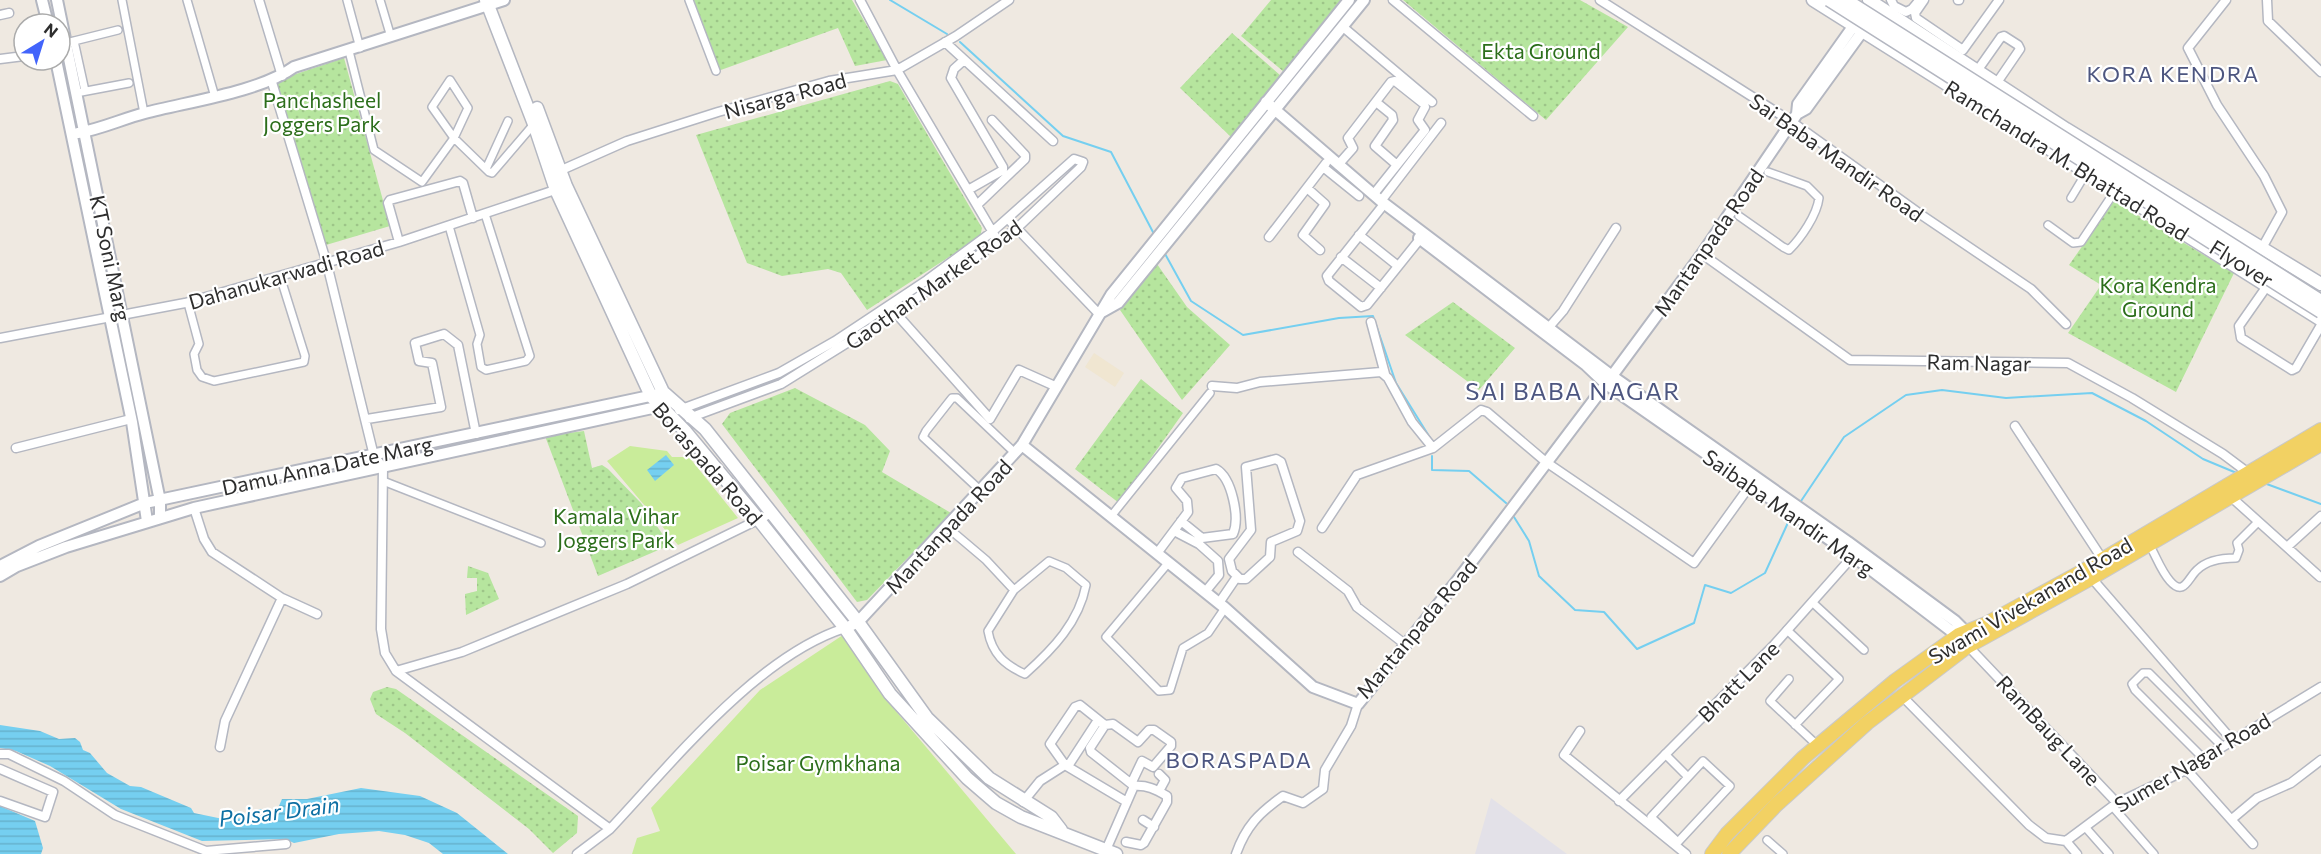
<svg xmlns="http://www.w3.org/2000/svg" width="2321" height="854" viewBox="0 0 2321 854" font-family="Commissioner,sans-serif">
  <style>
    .industrial { fill: #e3e1e8 }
    .education { fill: #f0e6d1 }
    .park { fill: url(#park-dots) }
    .pitch { fill: #c9ec9a }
    .water { fill: url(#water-rules) }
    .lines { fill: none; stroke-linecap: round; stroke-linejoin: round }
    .stream { stroke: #75cff0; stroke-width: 2 }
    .pedestrian-casing { stroke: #b4b7c1; stroke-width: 10 }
    .minor-casing { stroke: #b4b7c1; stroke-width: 11 }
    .tertiary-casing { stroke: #b4b7c1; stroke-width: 14 }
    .secondary-casing { stroke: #b4b7c1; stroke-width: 15 }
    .primary-casing { stroke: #c9c9c9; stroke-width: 16 }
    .pedestrian { stroke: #fff; stroke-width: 7 }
    .minor { stroke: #fff; stroke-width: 8 }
    .tertiary { stroke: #fff; stroke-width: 10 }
    .secondary { stroke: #fff; stroke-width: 12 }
    .primary { stroke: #f2d163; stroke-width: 14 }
    .secondary-bridge-casing { stroke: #b4b7c1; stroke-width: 15; stroke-linecap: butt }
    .secondary-bridge { stroke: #fff; stroke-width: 12 }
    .labels { text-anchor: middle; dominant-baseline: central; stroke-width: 4.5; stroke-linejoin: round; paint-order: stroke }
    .park-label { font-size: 21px; fill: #2c6e1b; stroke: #fff }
    .street-label { font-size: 21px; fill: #2e2e2e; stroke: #fff }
    .neighbourhood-label { font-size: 22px; letter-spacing: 1.5px; fill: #4d5680; stroke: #fff }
    .water-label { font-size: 22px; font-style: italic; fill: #0d6fa3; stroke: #fff }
    .quarter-label { font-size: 24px; letter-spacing: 1.5px; fill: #4d5680; stroke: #fff }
  </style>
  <defs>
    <pattern id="park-dots" width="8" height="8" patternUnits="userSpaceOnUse" patternTransform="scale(1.5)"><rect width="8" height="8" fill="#b6e59e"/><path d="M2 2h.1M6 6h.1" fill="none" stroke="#9dc588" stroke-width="1.8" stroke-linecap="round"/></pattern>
    <pattern id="water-rules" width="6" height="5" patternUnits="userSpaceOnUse" patternTransform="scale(1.5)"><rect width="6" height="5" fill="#75cff0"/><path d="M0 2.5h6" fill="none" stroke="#66b2ce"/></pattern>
  </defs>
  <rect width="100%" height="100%" fill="#efe9e1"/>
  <path class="industrial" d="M 1491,798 L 1567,854 L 1475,854 Z"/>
  <path class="education" d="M 1094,353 L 1124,373 L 1115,387 L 1085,367 Z"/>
  <path class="park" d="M 692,0 L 852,0 L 887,60 L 855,66 L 838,28 L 718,71 Z
    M 1271,0 L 1343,0 L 1284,72 L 1241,36 Z
    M 1403,0 L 1580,0 L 1628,27 L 1546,120 Z
    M 1232,33 L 1281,76 L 1231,137 L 1180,88 Z
    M 344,58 L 390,226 L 326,245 L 275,81 Z
    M 890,81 L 898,84 L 982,228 L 980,237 L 867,310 L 841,273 L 828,269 L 782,276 L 747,263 L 696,135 Z
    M 2114,201 L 2234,273 L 2176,392 L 2068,333 L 2101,285 L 2069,265 Z
    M 1157,264 L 1187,307 L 1230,345 L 1182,400 L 1120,310 Z
    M 1453,302 L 1515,348 L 1479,390 L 1405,335 Z
    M 1141,379 L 1183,413 L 1119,503 L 1075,469 Z
    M 795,388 L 865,425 L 890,451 L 882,472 L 951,513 L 867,600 L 857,602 L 722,424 L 730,413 Z
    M 584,431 L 592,468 L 602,465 L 608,469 L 641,503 L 670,545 L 598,576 L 545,436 Z
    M 468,566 L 488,573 L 499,599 L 466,615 L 465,594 L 477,591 L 477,578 L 467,578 Z
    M 387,687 L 396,689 L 578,816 L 577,833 L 553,853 L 529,829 L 405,733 L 376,714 L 370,699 L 373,692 Z"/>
  <path class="pitch" d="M 630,446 L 667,451 L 672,457 L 689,457 L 738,518 L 678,545 L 607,461 Z
    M 843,635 L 879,691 L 1016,854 L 632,854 L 637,838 L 660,831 L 651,808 L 760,690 Z"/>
  <path class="water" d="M 666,455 L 674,465 L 655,481 L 647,470 Z
    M 0,725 L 40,731 L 59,739 L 75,738 L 80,742 L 83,750 L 90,753 L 107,773 L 130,786 L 141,787 L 191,808 L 194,813 L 223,819 L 250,818 L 259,809 L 265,810 L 267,815 L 275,815 L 282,799 L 307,799 L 361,788 L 420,796 L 457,813 L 508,854 L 443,854 L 429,843 L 405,835 L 379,831 L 339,834 L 294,843 L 285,839 L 202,841 L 121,809 L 50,766 L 16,751 L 0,748 Z
    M 0,806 L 35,821 L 43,848 L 41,854 L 0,854 Z"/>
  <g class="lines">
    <path class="stream" d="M 890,0 L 947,34
      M 960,42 L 1063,136 L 1111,152 L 1154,234
      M 1164,252 L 1191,301 L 1243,335 L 1339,318 L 1373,316 L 1396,383 L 1432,441
      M 1432,456 L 1432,470 L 1469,471 L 1506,503
      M 2264,483 L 2321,504
      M 1799,504 L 1844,437 L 1906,395 L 1942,390 L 2006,398 L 2092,393 L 2146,421 L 2203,459 L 2239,474
      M 1514,517 L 1529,541 L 1539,576 L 1575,610 L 1604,612 L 1637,649 L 1694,623 L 1705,585 L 1731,593 L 1765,573 L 1791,516"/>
    <defs>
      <path id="pedestrian" d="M 122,0 L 144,113
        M 187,0 L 215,97
        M 347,0 L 360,48
        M 380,0 L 391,37
        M 689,0 L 716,71
        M 74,41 L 85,91
        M 66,43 L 118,30
        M 349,51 L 374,150 L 422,182 L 454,138 L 489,172 L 492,173 L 534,124
        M 450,80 L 468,108 L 454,138 L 432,107 Z
        M 76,93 L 129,83
        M 486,169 L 508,121
        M 2071,198 L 2086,173
        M 1739,216 L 1783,247 L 1789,250 C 1801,238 1817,215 1819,198 L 1807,186 L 1768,172
        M 2048,225 L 2073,243 L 2081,242 L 2115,191
        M 449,226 L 480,335 L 477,344 L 481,367 L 486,370 L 526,361 L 530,356 L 485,214
        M 188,303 L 199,344 L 194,354 L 197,370 L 202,377 L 214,381 L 304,362 L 305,356 L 280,276
        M 383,481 L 541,543
        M 981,491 L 923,437 L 926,431 L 952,398 L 957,398 L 1015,453
        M 1112,515 L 1210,393
        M 947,527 L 986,560 L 1014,590 L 988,631 C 992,654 1005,665 1025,674 C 1053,649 1079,622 1086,585 L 1066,568 L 1049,561 L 1014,590
        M 2149,544 C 2156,556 2161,571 2170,581 C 2184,597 2188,578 2197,570 C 2207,560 2222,558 2236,558 L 2239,550 L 2237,543 L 2258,522
        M 1169,562 L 1106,637 L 1159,691 L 1170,690 L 1183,648 L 1208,633 L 1225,608
        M 1812,602 L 1864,650
        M 1787,630 L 1839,679 L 1795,725
        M 1789,679 L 1770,701 L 1818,746
        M 1665,754 L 1687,776
        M 2203,758 L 2135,690 L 2132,684 L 2143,673 L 2149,673 L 2222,746
        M 1703,761 L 1730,786 L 1678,842 L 1651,817 Z
        M 2113,807 L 2154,854
        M 2086,828 L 2109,854
        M 1767,840 L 1783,854"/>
      <path id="minor" d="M 259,0 L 282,76
        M 860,0 L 897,70 L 995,236
        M 1393,0 L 1533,116
        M 1600,0 L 1792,122 L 1923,216 L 2031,289 L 2066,324
        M 1891,0 L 1894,6 L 1906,12 L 1912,9 L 1917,3
        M 1924,0 L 1915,13 L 1916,18 L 1963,50 L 1999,0
        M 1958,0 L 1959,0
        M 2226,0 L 2188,48 L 2217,105 L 2264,176 L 2282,212 L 2262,248
        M 2267,0 L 2268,21 L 2321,72
        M 0,15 L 9,13
        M 1343,27 L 1432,102
        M 945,42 L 1053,141
        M 0,59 L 24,56
        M 964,60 L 954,69 L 951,78 L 1003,167 L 1003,170 L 968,190
        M 1977,71 L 2001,37 L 2004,36 L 2018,45 L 2020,49 L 1996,84
        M 271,79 L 327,264 L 374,456 L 383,467 L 381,629 L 385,653 L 396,671 L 462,652 L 627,584 L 772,513
        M 1376,102 L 1392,115 L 1393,120 L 1375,146 L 1397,165
        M 1338,165 L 1353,148 L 1348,138 L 1391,82 L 1395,81 L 1424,104 L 1425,107 L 1418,120 L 1425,130 L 1373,195
        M 1323,167 L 1359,196
        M 557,172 L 627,141 L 718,112 L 829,81 L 897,70 L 956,36 L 1009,0
        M 1307,188 L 1325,204 L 1303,235 L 1320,250
        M 1381,201 L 1441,123
        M 977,205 L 1025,159 L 1025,155 L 992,120
        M 1381,208 L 1327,276 L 1329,281 L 1361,307 L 1367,305 L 1420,239
        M 1008,219 L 1099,314
        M 1359,235 L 1398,266
        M 1269,237 L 1326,163
        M 399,242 L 388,203 L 390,200 L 460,181 L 463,183 L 473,218
        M 1702,254 L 1850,360 L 2068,363 L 2132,398 L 2223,454 L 2251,475
        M 1341,257 L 1381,288
        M 2267,286 L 2239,326 L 2241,338 L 2292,370 L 2296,368 L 2321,325
        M 893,310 L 990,419 L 1019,370 L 1057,387
        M 1371,322 L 1385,374
        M 1550,326 L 1563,311 L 1616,228
        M 0,338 L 185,303 L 399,242 L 561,188
        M 1212,386 L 1237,388 L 1260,382 L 1381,372 L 1388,378 L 1412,422 L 1433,448 L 1476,414 L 1481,410 L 1487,412 L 1546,462 L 1694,563 L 1754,480
        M 679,410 L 779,373 L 835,341 L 927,280 L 992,232 L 1074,159 L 1083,162 L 1081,167 L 1016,229 L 895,313 L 781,384 L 689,418
        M 367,419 L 441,407 L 432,363 L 419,361 L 415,343 L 444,334 L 458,345 L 476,434
        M 2015,426 L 2103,560
        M 16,448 L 131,419
        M 1276,459 L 1281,462 L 1300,521 L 1297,531 L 1271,542 L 1270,557 L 1246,579 L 1240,579 L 1232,571 L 1229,559 L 1251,530 L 1246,467 Z
        M 2230,496 L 2320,577
        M 194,508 L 204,539 L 212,552 L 282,598 L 317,614
        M 1322,528 L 1357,475 L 1433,448
        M 1176,532 L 1199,544 L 1218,561 L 1219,575 L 1205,592
        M 2287,547 L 2321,516
        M 1158,552 L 1188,512 L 1187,501 L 1176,488 L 1182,478 L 1216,469 C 1232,478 1240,518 1233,534 L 1202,538 L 1181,521
        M 1298,552 L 1348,591 L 1357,607 L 1406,645
        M 2089,575 L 2232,740
        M 1219,603 L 1236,578
        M 1968,646 L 2117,803
        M 396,671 L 610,829 C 672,763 757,656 845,628
        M 1901,695 L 2029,825 L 2046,838 L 2066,841
        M 1098,720 L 1070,763 L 1065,765 L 1050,744 L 1075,707 L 1080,705 L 1105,725
        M 1580,731 L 1564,755 L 1686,854
        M 220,747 L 225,721 L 282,598
        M 0,754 L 9,754 L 64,781 L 115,815 L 206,851 L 286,844
        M 0,769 L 53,792 L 45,817 L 0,801
        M 2186,769 L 2253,844
        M 1159,791 L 1165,780 L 1159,774
        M 1619,801 L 1774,645 L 1853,556
        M 1023,802 L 1040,781 L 1065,765 L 1127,802
        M 2232,819 L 2257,798 L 2291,783 L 2321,760
        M 1143,820 L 1154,827
        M 2066,841 L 2117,803 L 2178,774 L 2321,687
        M 2066,841 L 2077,854
        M 1126,842 L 1141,845 L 1144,843 L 1167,802 L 1167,796 C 1155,789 1147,785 1134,786
        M 1106,850 L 1134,786 L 1091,752 L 1090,748 L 1105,725 L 1113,724 L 1138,742 L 1149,730 L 1154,730 L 1171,742 L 1171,746 L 1153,767 L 1142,761 L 1132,782
        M 577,854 L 610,829
        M 1236,854 C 1246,826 1259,813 1283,796 L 1303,803 L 1323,789 L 1325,770 L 1351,726 L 1358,704"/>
      <path id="tertiary" d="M 42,0 L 48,24
        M 57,0 L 160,501 L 160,517
        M 56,60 L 132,422 L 147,521
        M 1266,102 L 1381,201 L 1612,376 L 1848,542 L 1955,621 L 1971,637
        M 1797,114 L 1806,109 L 1867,25
        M 78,133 C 101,129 122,119 145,113 C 186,102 260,92 294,67 L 504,0
        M 1419,238 L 1586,365 L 1606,384 L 1853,556 L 1963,640
        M 1102,312 L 1118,303 L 1364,0
        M 1022,445 L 1111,295 L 1349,0
        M 0,566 L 39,546 L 145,503 L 659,394
        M 0,576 L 17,566 L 66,547 L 194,508 L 666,405
        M 850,626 L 858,622 L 1022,445 L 1225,608 L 1313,687 L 1358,704 L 1457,581 L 1606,384 L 1702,254 L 1797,114 L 1798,104 L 1857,21"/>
      <path id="secondary" d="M 486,0 L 534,124 L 556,190 L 651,396 L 686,432 L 759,520 L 845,628 L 890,694 L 967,778 L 996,803 L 1021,817 L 1116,854
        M 1813,0 L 2321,320
        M 1869,0 L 2066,129 L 2321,284
        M 537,108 L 566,186 L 663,392 L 705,429 L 858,622 L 927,718 L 989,778 L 1051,817 L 1061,830"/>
      <path id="primary" d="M 1712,854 L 1727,834 L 1803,758 L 1895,681 L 1959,635 L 1986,624 L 2085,570 L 2321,430
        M 1729,854 L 1776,805 L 1867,723 L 1968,646 L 2091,578 L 2321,444"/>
    </defs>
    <use href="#pedestrian" class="pedestrian-casing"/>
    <use href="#minor" class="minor-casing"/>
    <use href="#tertiary" class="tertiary-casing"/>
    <use href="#secondary" class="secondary-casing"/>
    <use href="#primary" class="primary-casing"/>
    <use href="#pedestrian" class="pedestrian"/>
    <use href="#minor" class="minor"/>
    <use href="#tertiary" class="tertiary"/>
    <use href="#secondary" class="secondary"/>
    <use href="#primary" class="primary"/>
    <defs>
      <path id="secondary-bridge" d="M 1829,0 L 2321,312
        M 1846,0 L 2321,301"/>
    </defs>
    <use href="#secondary-bridge" class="secondary-bridge-casing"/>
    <use href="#secondary-bridge" class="secondary-bridge"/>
  </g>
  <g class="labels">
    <g class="park-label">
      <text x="1541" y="50">Ekta Ground</text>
      <text x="322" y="99">Panchasheel<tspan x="322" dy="24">Joggers Park</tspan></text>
      <text x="2158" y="284">Kora Kendra<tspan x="2158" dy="24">Ground</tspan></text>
      <text x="616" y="515">Kamala Vihar<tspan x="616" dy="24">Joggers Park</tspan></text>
      <text x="818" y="762">Poisar Gymkhana</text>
    </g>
    <g class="street-label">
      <text transform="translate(785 95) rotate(-15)">Nisarga Road</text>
      <text transform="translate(1837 157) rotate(35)">Sai Baba Mandir Road</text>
      <text transform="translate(2067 160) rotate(32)">Ramchandra M. Bhattad Road</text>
      <text transform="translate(1708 242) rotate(-55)">Mantanpada Road</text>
      <text transform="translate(111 258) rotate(78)">KT Soni Marg</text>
      <text transform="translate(2242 263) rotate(32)">Flyover</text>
      <text transform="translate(286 274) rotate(-16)">Dahanukarwadi Road</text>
      <text transform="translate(933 284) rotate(-35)">Gaothan Market Road</text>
      <text transform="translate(1979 362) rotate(1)">Ram Nagar</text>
      <text transform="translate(708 463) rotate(49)">Boraspada Road</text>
      <text transform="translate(327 465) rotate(-12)">Damu Anna Date Marg</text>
      <text transform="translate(1789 512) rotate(35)">Saibaba Mandir Marg</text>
      <text transform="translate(948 526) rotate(-47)">Mantanpada Road</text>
      <text transform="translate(2030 600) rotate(-30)">Swami Vivekanand Road</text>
      <text transform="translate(1416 628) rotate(-50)">Mantanpada Road</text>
      <text transform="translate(1738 681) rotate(-45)">Bhatt Lane</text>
      <text transform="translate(2049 730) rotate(47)">RamBaug Lane</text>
      <text transform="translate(2192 762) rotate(-30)">Sumer Nagar Road</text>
    </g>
    <g class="neighbourhood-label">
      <text x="2173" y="73">KORA KENDRA</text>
      <text x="1239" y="759">BORASPADA</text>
    </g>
    <g class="water-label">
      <text transform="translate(279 811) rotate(-7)">Poisar Drain</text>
    </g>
    <g class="quarter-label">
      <text x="1573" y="390">SAI BABA NAGAR</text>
    </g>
  </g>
  <g transform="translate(42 42) rotate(38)"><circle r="28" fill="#ffffff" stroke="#ababab" stroke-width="1.5"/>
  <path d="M0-4.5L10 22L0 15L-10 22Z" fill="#4264fb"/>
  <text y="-9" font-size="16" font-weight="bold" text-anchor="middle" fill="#2e2e2e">N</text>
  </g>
</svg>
